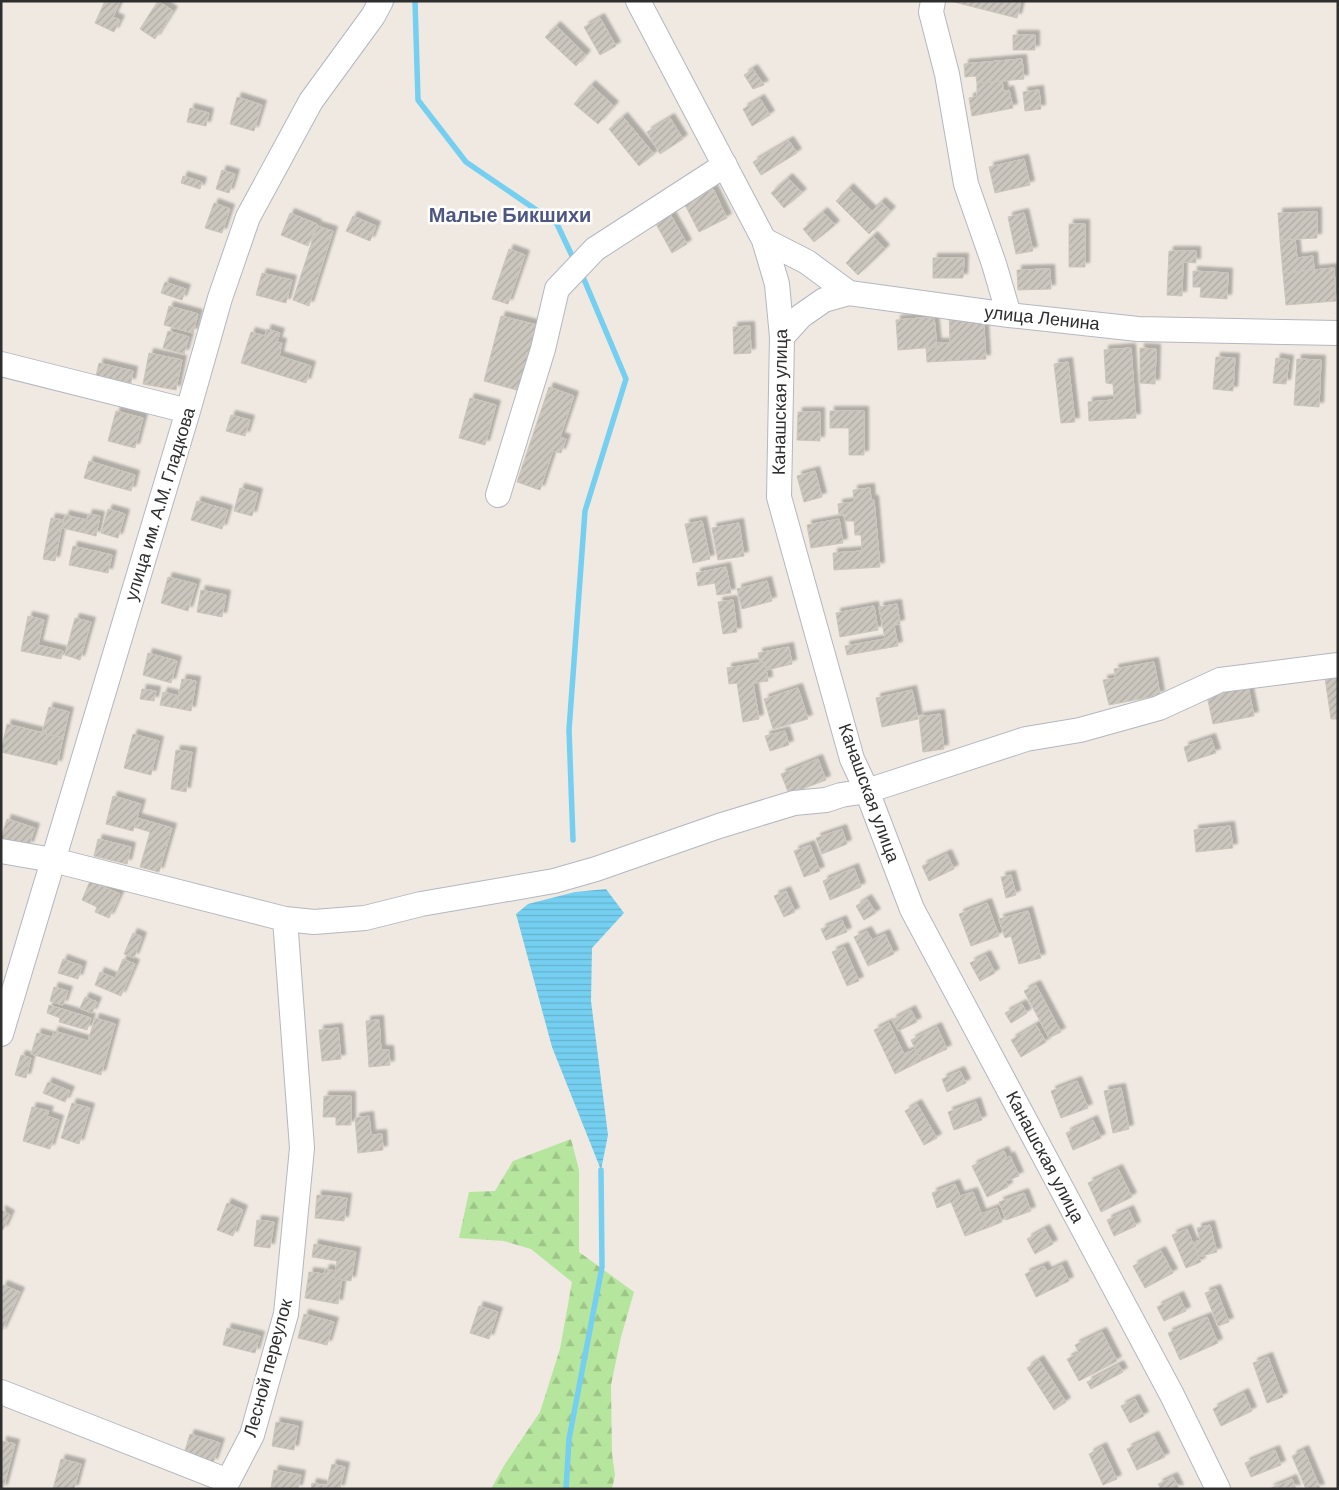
<svg xmlns="http://www.w3.org/2000/svg" width="1339" height="1490" viewBox="0 0 1339 1490" font-family="'DM Sans',sans-serif">
  <style>
    .forest { fill: url(#forest-firs) }
    .water { fill: url(#water-rules) }
    .lines { fill: none; stroke-linecap: round; stroke-linejoin: round }
    .stream { stroke: #75cff0; stroke-width: 5.5 }
    .building { fill: url(#building-hatch); stroke: #cbc5ba; filter: url(#shadow) }
    .minor-casing { stroke: #b4b7c1; stroke-width: 26 }
    .minor { stroke: #fff; stroke-width: 24 }
    .labels { text-anchor: middle; dominant-baseline: central; stroke-width: 5; stroke-linejoin: round; paint-order: stroke }
    .street-label { font-size: 18px; fill: #2e2e2e; stroke: #fff }
    .quarter-label { font-size: 20px; font-weight: bold; fill: #4d5680; stroke: #fff }
  </style>
  <defs>
    <pattern id="forest-firs" width="22" height="20" patternUnits="userSpaceOnUse" patternTransform="scale(1.25)"><rect width="22" height="20" fill="#b6e59e"/><path d="M5 1l3.5 6h-7zM16 11l3.5 6h-7z" fill="#9dc588"/></pattern>
    <pattern id="water-rules" width="6" height="5" patternUnits="userSpaceOnUse" patternTransform="scale(1.25)"><rect width="6" height="5" fill="#75cff0"/><path d="M0 2.5h6" fill="none" stroke="#66b2ce"/></pattern>
    <pattern id="building-hatch" width="6" height="6" patternUnits="userSpaceOnUse" patternTransform="scale(1.25)"><rect width="6" height="6" fill="#cbc7bf"/><path d="M-1 1l2-2M0 6l6-6M5 7l2-2" fill="none" stroke="#afaba4"/></pattern>
    <filter id="shadow"><feDropShadow dx="4.5" dy="-4.5" stdDeviation="1" flood-color="#0004"/></filter>
  </defs>
  <rect width="100%" height="100%" fill="#efe9e1"/>
  <path class="forest" d="M 571,1139 L 579,1170 L 579,1252 L 634,1292 L 621,1337 L 611,1385 L 612,1454 L 615,1475 L 612,1489 L 491,1489 L 505,1464 L 540,1412 L 560,1349 L 572,1282 L 531,1249 L 504,1241 L 459,1238 L 469,1192 L 495,1191 L 513,1161 Z"/>
  <path class="water" d="M 606,889 L 624,913 L 592,948 L 591,1001 L 608,1135 L 601,1170 L 552,1047 L 516,914 L 528,904 L 575,892 Z"/>
  <g class="lines">
    <path class="stream" d="M 415,1 L 418,100 L 466,162 L 557,224 L 574,260
      M 573,840 L 569,730 L 585,511 L 626,379 L 583,277
      M 566,1489 L 569,1439 L 602,1267 L 601,1170"/>
  </g>
  <path class="building" d="M 105,1 L 120,1 L 113,17 L 120,20 L 114,32 L 95,23 Z
    M 158,1 L 173,11 L 155,39 L 140,29 Z
    M 950,1 L 1021,1 L 1017,18 Z
    M 600,18 L 616,46 L 600,55 L 584,27 Z
    M 556,26 L 586,55 L 576,66 L 545,37 Z
    M 1013,35 L 1035,35 L 1035,50 L 1013,50 Z
    M 1022,59 L 1024,79 L 977,83 L 976,76 L 965,77 L 964,64 Z
    M 753,69 L 764,85 L 753,89 L 744,75 Z
    M 1002,81 L 1004,92 L 1009,90 L 1013,108 L 972,116 L 969,98 L 977,96 L 977,83 Z
    M 591,85 L 614,106 L 598,124 L 574,104 Z
    M 1039,90 L 1041,109 L 1025,111 L 1023,92 Z
    M 237,97 L 262,105 L 254,131 L 230,124 Z
    M 760,99 L 770,115 L 752,126 L 743,109 Z
    M 190,108 L 209,113 L 206,126 L 187,122 Z
    M 623,117 L 654,154 L 639,166 L 609,129 Z
    M 670,118 L 683,139 L 660,154 L 647,132 Z
    M 789,141 L 797,153 L 761,175 L 753,162 Z
    M 1024,159 L 1030,185 L 995,193 L 989,167 Z
    M 222,170 L 235,174 L 229,193 L 216,189 Z
    M 183,176 L 202,182 L 200,189 L 181,183 Z
    M 788,178 L 802,193 L 784,208 L 771,193 Z
    M 849,188 L 872,211 L 881,202 L 891,211 L 869,234 L 836,201 Z
    M 713,189 L 727,218 L 699,232 L 684,203 Z
    M 214,203 L 230,209 L 222,233 L 205,228 Z
    M 823,212 L 835,225 L 814,242 L 803,229 Z
    M 1317,212 L 1317,238 L 1280,240 L 1278,213 Z
    M 290,213 L 317,224 L 308,246 L 281,235 Z
    M 1024,213 L 1033,251 L 1016,254 L 1008,217 Z
    M 670,214 L 687,244 L 672,253 L 655,222 Z
    M 353,216 L 376,226 L 370,241 L 346,231 Z
    M 1069,224 L 1085,224 L 1085,267 L 1069,267 Z
    M 317,226 L 333,231 L 309,306 L 293,300 Z
    M 873,236 L 885,249 L 858,275 L 846,263 Z
    M 1295,239 L 1297,258 L 1313,256 L 1314,270 L 1283,273 L 1280,240 Z
    M 509,249 L 525,255 L 508,304 L 492,299 Z
    M 1169,251 L 1196,251 L 1196,263 L 1183,262 L 1182,296 L 1167,295 Z
    M 933,258 L 964,258 L 963,278 L 933,278 Z
    M 1334,268 L 1336,301 L 1286,305 L 1283,273 Z
    M 1050,269 L 1051,289 L 1018,290 L 1017,270 Z
    M 1193,271 L 1228,273 L 1227,299 L 1200,297 L 1201,287 L 1193,287 Z
    M 262,273 L 292,280 L 286,303 L 256,295 Z
    M 165,282 L 186,289 L 182,300 L 161,293 Z
    M 169,306 L 198,314 L 193,333 L 164,325 Z
    M 983,313 L 986,359 L 927,362 L 926,347 L 937,347 L 937,343 L 950,343 L 949,315 Z
    M 501,316 L 537,325 L 520,391 L 484,381 Z
    M 934,317 L 937,347 L 898,350 L 896,320 Z
    M 750,326 L 751,353 L 734,354 L 733,327 Z
    M 267,329 L 280,333 L 277,342 L 282,343 L 279,356 L 311,366 L 306,383 L 241,363 L 251,332 L 265,336 Z
    M 168,331 L 189,337 L 184,354 L 163,348 Z
    M 1131,348 L 1136,418 L 1089,421 L 1088,402 L 1114,400 L 1113,384 L 1106,383 L 1104,350 Z
    M 1140,348 L 1156,349 L 1155,384 L 1140,383 Z
    M 149,353 L 182,360 L 176,390 L 143,384 Z
    M 1216,357 L 1235,358 L 1233,391 L 1213,389 Z
    M 1276,358 L 1289,360 L 1286,384 L 1273,383 Z
    M 1297,359 L 1321,360 L 1319,407 L 1294,405 Z
    M 1068,362 L 1075,422 L 1061,423 L 1054,364 Z
    M 99,363 L 133,371 L 131,383 L 96,376 Z
    M 549,387 L 574,396 L 560,437 L 566,439 L 561,453 L 553,451 L 540,490 L 517,482 Z
    M 470,398 L 496,405 L 485,445 L 459,438 Z
    M 116,411 L 143,418 L 135,448 L 108,441 Z
    M 830,411 L 864,411 L 864,455 L 849,455 L 849,428 L 830,428 Z
    M 798,412 L 820,412 L 820,441 L 797,440 Z
    M 231,415 L 250,420 L 245,436 L 226,431 Z
    M 89,461 L 135,475 L 131,491 L 84,478 Z
    M 815,471 L 822,497 L 804,502 L 797,476 Z
    M 240,488 L 258,493 L 252,516 L 234,511 Z
    M 870,488 L 871,500 L 874,500 L 880,567 L 834,570 L 833,553 L 862,551 L 861,535 L 855,535 L 854,521 L 845,521 L 844,514 L 839,515 L 838,504 L 854,502 L 853,490 Z
    M 197,501 L 228,510 L 222,529 L 191,520 Z
    M 108,509 L 125,514 L 118,538 L 101,533 Z
    M 88,514 L 100,516 L 96,536 L 84,533 Z
    M 65,515 L 87,520 L 84,533 L 62,528 Z
    M 51,518 L 63,520 L 55,561 L 43,559 Z
    M 839,519 L 843,543 L 811,548 L 807,525 Z
    M 702,521 L 710,559 L 693,563 L 685,524 Z
    M 739,523 L 744,556 L 718,560 L 712,528 Z
    M 73,546 L 112,555 L 108,573 L 69,565 Z
    M 726,567 L 731,593 L 717,595 L 715,583 L 698,586 L 696,573 Z
    M 168,577 L 196,584 L 188,611 L 161,603 Z
    M 767,581 L 772,601 L 742,609 L 737,589 Z
    M 201,590 L 226,595 L 222,617 L 197,612 Z
    M 733,600 L 737,632 L 723,634 L 718,602 Z
    M 897,604 L 900,624 L 894,625 L 898,646 L 847,655 L 845,646 L 885,639 L 879,607 Z
    M 874,606 L 878,630 L 840,637 L 836,613 Z
    M 28,616 L 44,620 L 38,645 L 63,651 L 61,659 L 21,651 Z
    M 75,618 L 91,622 L 80,660 L 65,655 Z
    M 789,647 L 792,664 L 767,670 L 765,662 L 760,663 L 758,653 Z
    M 148,653 L 177,661 L 171,683 L 143,675 Z
    M 765,662 L 768,681 L 753,683 L 759,719 L 743,722 L 737,683 L 729,684 L 727,668 Z
    M 1154,662 L 1160,695 L 1109,705 L 1103,680 L 1116,678 L 1114,669 Z
    M 1338,676 L 1338,719 L 1331,719 L 1325,678 Z
    M 182,679 L 196,681 L 191,711 L 176,708 Z
    M 1248,687 L 1254,716 L 1213,724 L 1207,696 Z
    M 798,688 L 808,719 L 773,729 L 764,699 Z
    M 142,689 L 156,691 L 154,701 L 140,699 Z
    M 912,690 L 918,719 L 882,727 L 876,698 Z
    M 163,692 L 179,696 L 176,708 L 160,705 Z
    M 49,707 L 69,712 L 63,738 L 42,733 Z
    M 940,714 L 944,749 L 923,752 L 919,717 Z
    M 7,724 L 63,738 L 57,765 L 1,752 Z
    M 785,731 L 789,745 L 770,751 L 765,736 Z
    M 133,734 L 159,741 L 151,775 L 124,768 Z
    M 1211,738 L 1216,753 L 1188,762 L 1184,747 Z
    M 176,750 L 192,752 L 186,792 L 171,789 Z
    M 818,759 L 826,780 L 789,794 L 781,774 Z
    M 113,796 L 141,804 L 133,831 L 106,824 Z
    M 137,818 L 172,828 L 159,872 L 140,867 L 150,832 L 134,827 Z
    M 7,819 L 35,828 L 29,846 L 1,838 Z
    M 1230,826 L 1233,848 L 1196,852 L 1194,830 Z
    M 842,829 L 847,844 L 822,854 L 816,838 Z
    M 98,839 L 131,847 L 127,864 L 94,856 Z
    M 810,845 L 820,871 L 804,877 L 794,851 Z
    M 947,854 L 954,869 L 929,881 L 922,866 Z
    M 854,868 L 861,887 L 830,900 L 823,881 Z
    M 1011,875 L 1016,895 L 1006,898 L 1001,877 Z
    M 90,881 L 120,894 L 109,918 L 95,912 L 97,907 L 82,900 Z
    M 786,891 L 795,912 L 784,917 L 774,896 Z
    M 867,899 L 876,913 L 864,920 L 856,906 Z
    M 987,903 L 999,936 L 971,946 L 959,914 Z
    M 1028,911 L 1041,958 L 1019,964 L 1011,936 L 1005,938 L 999,919 Z
    M 842,920 L 847,932 L 826,940 L 821,929 Z
    M 867,931 L 872,940 L 885,934 L 894,954 L 868,966 L 854,937 Z
    M 133,933 L 142,937 L 134,958 L 124,954 Z
    M 844,947 L 859,981 L 847,986 L 832,952 Z
    M 986,955 L 995,973 L 980,981 L 970,963 Z
    M 63,959 L 82,966 L 78,979 L 58,973 Z
    M 123,959 L 135,964 L 121,996 L 95,985 L 100,972 L 115,978 Z
    M 1036,985 L 1061,1032 L 1049,1038 L 1024,991 Z
    M 54,987 L 68,991 L 63,1005 L 50,1001 Z
    M 85,997 L 97,1002 L 92,1013 L 80,1008 Z
    M 1022,1004 L 1027,1013 L 1011,1023 L 1005,1013 Z
    M 49,1005 L 91,1018 L 87,1030 L 59,1022 L 60,1018 L 47,1013 Z
    M 911,1010 L 917,1022 L 898,1031 L 892,1020 Z
    M 95,1018 L 115,1024 L 101,1075 L 31,1054 L 37,1033 L 52,1037 L 54,1031 L 88,1041 Z
    M 379,1020 L 381,1050 L 389,1050 L 390,1065 L 369,1067 L 366,1021 Z
    M 889,1023 L 904,1054 L 915,1049 L 921,1061 L 895,1074 L 874,1030 Z
    M 1036,1025 L 1046,1042 L 1021,1057 L 1011,1040 Z
    M 937,1027 L 947,1049 L 921,1061 L 911,1040 Z
    M 338,1028 L 341,1059 L 322,1061 L 319,1030 Z
    M 21,1055 L 31,1058 L 26,1078 L 15,1075 Z
    M 960,1071 L 966,1083 L 947,1092 L 942,1079 Z
    M 1077,1081 L 1088,1108 L 1061,1118 L 1051,1091 Z
    M 48,1082 L 70,1091 L 65,1102 L 43,1093 Z
    M 1121,1088 L 1129,1129 L 1113,1133 L 1104,1091 Z
    M 324,1096 L 351,1096 L 351,1125 L 336,1125 L 336,1117 L 323,1117 Z
    M 976,1102 L 982,1120 L 954,1130 L 948,1112 Z
    M 72,1103 L 90,1108 L 79,1144 L 61,1138 Z
    M 917,1104 L 937,1138 L 924,1145 L 905,1111 Z
    M 32,1107 L 49,1111 L 47,1116 L 59,1120 L 50,1149 L 23,1141 Z
    M 369,1116 L 371,1135 L 382,1134 L 383,1150 L 358,1153 L 355,1118 Z
    M 1093,1120 L 1101,1138 L 1073,1150 L 1066,1133 Z
    M 1004,1151 L 1007,1158 L 1010,1156 L 1019,1176 L 1006,1181 L 1008,1187 L 987,1197 L 972,1166 Z
    M 1118,1169 L 1132,1197 L 1101,1212 L 1088,1183 Z
    M 955,1184 L 960,1196 L 973,1192 L 987,1228 L 965,1236 L 951,1202 L 937,1208 L 932,1193 Z
    M 1024,1193 L 1031,1211 L 1006,1220 L 999,1202 Z
    M 317,1195 L 347,1198 L 344,1221 L 315,1218 Z
    M 227,1203 L 243,1210 L 233,1236 L 217,1230 Z
    M 997,1208 L 1002,1222 L 987,1228 L 981,1214 Z
    M 1,1210 L 10,1215 L 3,1230 L 1,1230 Z
    M 1129,1210 L 1136,1226 L 1114,1236 L 1107,1220 Z
    M 257,1220 L 274,1222 L 270,1248 L 254,1246 Z
    M 1210,1225 L 1217,1252 L 1198,1257 L 1194,1242 L 1200,1240 L 1197,1228 Z
    M 1045,1229 L 1053,1244 L 1035,1254 L 1027,1239 Z
    M 1187,1229 L 1201,1262 L 1186,1268 L 1172,1235 Z
    M 314,1244 L 356,1252 L 351,1281 L 334,1278 L 337,1261 L 312,1257 Z
    M 1161,1251 L 1173,1273 L 1145,1288 L 1133,1266 Z
    M 1062,1265 L 1069,1281 L 1036,1297 L 1025,1274 L 1044,1266 L 1047,1272 Z
    M 325,1269 L 336,1271 L 334,1278 L 342,1279 L 338,1304 L 305,1298 L 309,1272 L 324,1274 Z
    M 3,1285 L 20,1292 L 1,1333 L 1,1290 Z
    M 1216,1289 L 1229,1322 L 1218,1326 L 1205,1293 Z
    M 1179,1296 L 1186,1311 L 1164,1321 L 1157,1307 Z
    M 479,1306 L 498,1312 L 489,1339 L 470,1333 Z
    M 304,1314 L 334,1322 L 327,1345 L 298,1338 Z
    M 1207,1317 L 1218,1343 L 1180,1360 L 1168,1333 Z
    M 227,1328 L 260,1336 L 255,1353 L 223,1345 Z
    M 1102,1332 L 1117,1361 L 1079,1381 L 1067,1359 L 1079,1353 L 1075,1345 Z
    M 1268,1357 L 1283,1397 L 1267,1403 L 1253,1363 Z
    M 1039,1360 L 1066,1402 L 1054,1410 L 1027,1368 Z
    M 1119,1365 L 1123,1372 L 1091,1389 L 1087,1382 Z
    M 1244,1393 L 1252,1411 L 1221,1426 L 1213,1409 Z
    M 1135,1399 L 1144,1416 L 1130,1423 L 1121,1406 Z
    M 276,1422 L 298,1426 L 294,1450 L 272,1446 Z
    M 190,1434 L 220,1443 L 213,1463 L 184,1454 Z
    M 1154,1436 L 1165,1457 L 1137,1470 L 1127,1449 Z
    M 2,1441 L 15,1444 L 3,1489 L 1,1489 Z
    M 1102,1447 L 1117,1479 L 1103,1485 L 1089,1454 Z
    M 1275,1450 L 1281,1465 L 1251,1477 L 1245,1463 Z
    M 1304,1450 L 1320,1488 L 1318,1489 L 1306,1489 L 1292,1456 Z
    M 61,1459 L 81,1464 L 74,1489 L 53,1489 Z
    M 332,1464 L 345,1467 L 340,1489 L 311,1489 L 312,1483 L 327,1486 Z
    M 274,1470 L 301,1475 L 298,1489 L 271,1488 Z
    M 1173,1477 L 1179,1489 L 1161,1489 L 1158,1484 Z
    M 1292,1479 L 1296,1489 L 1269,1489 Z"/>
  <g class="lines">
    <defs>
      <path id="minor" d="M 638,1 L 764,240 L 777,284 L 782,337 L 779,497 L 852,759 L 867,791 L 912,909 L 1172,1395 L 1218,1489
        M 933,1 L 931,12 L 947,74 L 966,184 L 994,264 L 1009,315
        M 764,240 L 807,262 L 849,293 L 1009,315 L 1138,329 L 1338,333
        M 782,337 L 801,316 L 824,300 L 849,293
        M 1,364 L 188,411
        M 498,495 L 543,349 L 557,289 L 595,249 L 725,165
        M 1,851 L 53,860 L 285,919 L 314,922 L 365,918 L 421,904 L 554,881 L 596,869 L 719,826 L 794,803 L 826,800 L 841,795 L 867,791 L 1026,739 L 1080,730 L 1159,708 L 1220,680 L 1338,665
        M 1,1034 L 188,411 L 220,298 L 248,217 L 311,101 L 373,16 L 381,1
        M 1,1392 L 228,1481 L 252,1435 L 286,1314 L 302,1148 L 285,919"/>
    </defs>
    <use href="#minor" class="minor-casing"/>
    <use href="#minor" class="minor"/>
  </g>
  <g class="labels">
    <g class="street-label">
      <text transform="translate(1042 318) rotate(6)">улица Ленина</text>
      <text transform="translate(780 402) rotate(-89)">Канашская улица</text>
      <text transform="translate(160 504) rotate(-73)">улица им. А.М. Гладкова</text>
      <text transform="translate(869 793) rotate(70)">Канашская улица</text>
      <text transform="translate(1045 1157) rotate(62)">Канашская улица</text>
      <text transform="translate(268 1368) rotate(-75)">Лесной переулок</text>
    </g>
    <g class="quarter-label">
      <text x="510" y="215">Малые Бикшихи</text>
    </g>
  </g>
  <rect width="1339" height="1490" fill="none" stroke="#2e2e2e" stroke-width="5"/>
</svg>
